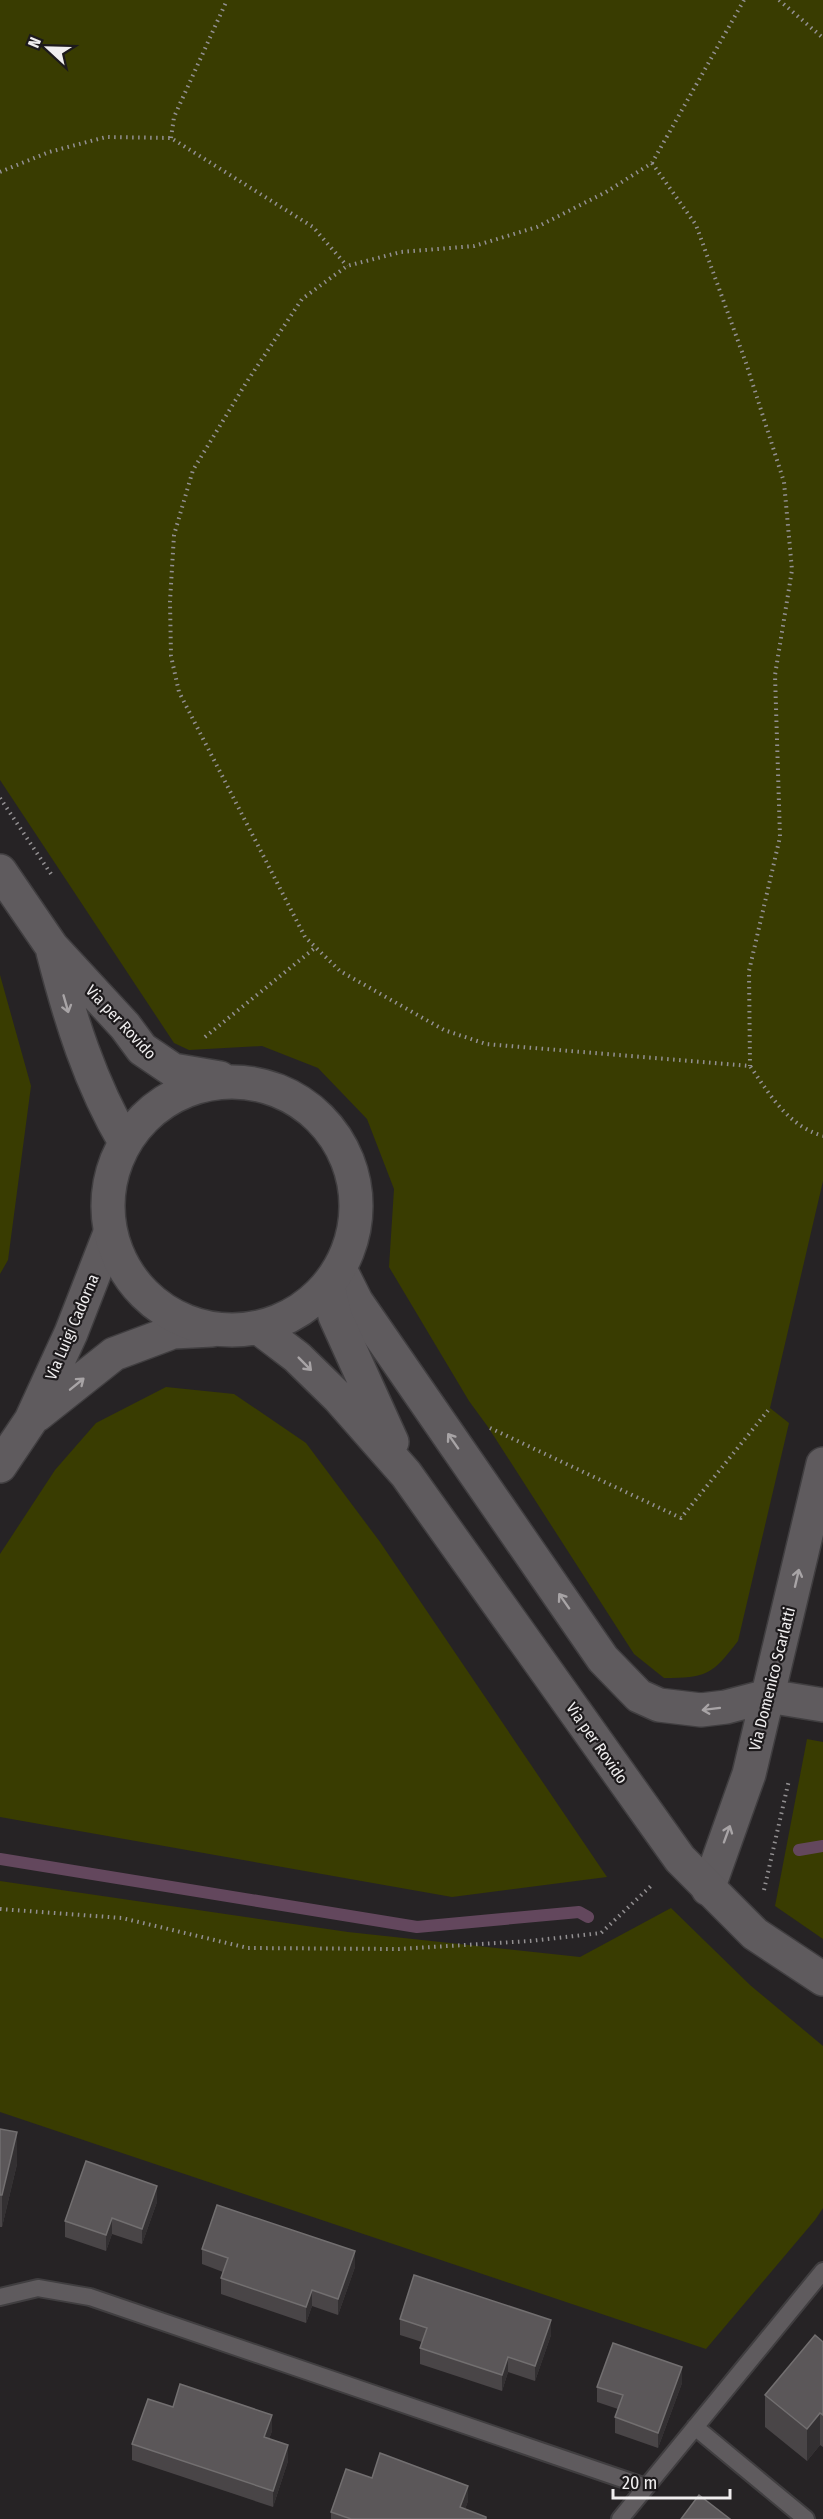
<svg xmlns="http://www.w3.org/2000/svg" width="823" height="2519" viewBox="0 0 823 2519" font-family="'Fira Sans Condensed',sans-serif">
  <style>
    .green { fill: #393c01 }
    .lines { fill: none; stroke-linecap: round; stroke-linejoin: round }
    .stream { stroke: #63475d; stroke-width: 12 }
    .service-casing { stroke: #403e40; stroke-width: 20 }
    .minor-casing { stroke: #403e40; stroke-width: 36 }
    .tertiary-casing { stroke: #403e40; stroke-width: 36 }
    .path { stroke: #939092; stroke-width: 4; stroke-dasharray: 1.5 4.5; stroke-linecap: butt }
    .service { stroke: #5f5b5e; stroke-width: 16 }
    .minor { stroke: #5f5b5e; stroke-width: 33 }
    .tertiary { stroke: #5f5b5e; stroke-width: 33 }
    .wall { fill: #494547 }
    .shaded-wall { fill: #333032 }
    .building { fill: #5b5759; stroke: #726f70; stroke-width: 1.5 }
    .oneway { stroke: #a8a4a6 }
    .labels { text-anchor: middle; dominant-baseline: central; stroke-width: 4.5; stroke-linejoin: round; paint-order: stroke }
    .street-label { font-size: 16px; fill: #f0eeef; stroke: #1d1a1c }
  </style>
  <rect width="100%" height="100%" fill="#262325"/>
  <path class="green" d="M 0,0 L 823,0 L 823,1181 L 770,1408 L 789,1423 L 738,1641 C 712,1675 706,1678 664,1678 L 634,1654 L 488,1427 L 469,1401 L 389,1267 L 394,1189 L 367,1119 L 318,1068 L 262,1046 L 189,1050 L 174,1043 L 0,780 Z
    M 0,975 L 31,1086 L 8,1260 L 0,1274 Z
    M 166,1387 L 234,1394 L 306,1443 L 380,1542 L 607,1877 L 452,1897 L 0,1817 L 0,1554 L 55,1470 L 96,1423 Z
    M 807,1739 L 823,1742 L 823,1939 L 775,1906 Z
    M 0,1881 L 348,1932 L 580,1957 L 671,1908 L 750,1985 L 823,2046 L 823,2208 L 815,2220 L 706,2349 L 0,2112 Z"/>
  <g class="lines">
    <path class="stream" d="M 799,1850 L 823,1846
      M 0,1859 L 417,1927 L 579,1912 L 588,1917"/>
    <defs>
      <path id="service" d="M 0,2297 L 38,2288 L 90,2297 L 646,2487
        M 695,2427 L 806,2519
        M 620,2519 L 823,2271"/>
      <path id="minor" d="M 340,1269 L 356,1301 L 603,1659 L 639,1696 L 659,1705 L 701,1710 L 726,1707 L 768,1696 L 823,1705
        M 37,1415 L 114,1354 L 173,1332 L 212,1330
        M 0,1466 L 31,1420 L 71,1333 L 110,1233
        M 708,1889 L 749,1774 L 823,1464"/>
      <path id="tertiary" d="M 0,871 L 52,947 L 125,1026 L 142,1049 L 173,1070 L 220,1078
        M 53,952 C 70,1018 90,1083 125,1142
        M108 1206a124 124 0 1 1 248 0a124 124 0 1 1-248 0Z
        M 328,1286 L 335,1316 L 392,1442
        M 259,1328 L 297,1357 L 339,1398 L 406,1474 L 680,1859 L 755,1934 L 823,1979"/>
    </defs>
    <use href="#service" class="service-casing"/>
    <use href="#minor" class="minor-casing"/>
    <use href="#tertiary" class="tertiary-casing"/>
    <path class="path" d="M 744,0 L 652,163 L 606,192 L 537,227 L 474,246 L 401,252 L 347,266 L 302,299 L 246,383 L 193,470 L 174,535 L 170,601 L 171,656 L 179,692 L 305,937 L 340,971 L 444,1030 L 486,1044 L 750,1066 C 770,1095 788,1126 823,1136
      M 779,0 L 823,38
      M 171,138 L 174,117 L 227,0
      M 652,163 L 696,225 L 746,363 L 784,482 L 792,570 L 775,675 L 780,837 L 749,971 L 750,1066
      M 0,172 L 49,152 L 106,137 L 171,138 L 313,227 L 347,266
      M 0,798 L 53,877
      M 205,1037 L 316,947
      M 490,1428 L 681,1518 L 770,1408
      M 764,1890 L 789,1780
      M 0,1909 L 122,1918 L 248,1948 L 399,1949 L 530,1941 L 601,1933 L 653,1884"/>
    <use href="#service" class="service"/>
    <use href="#minor" class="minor"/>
    <use href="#tertiary" class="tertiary"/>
  </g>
  <path class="wall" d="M 0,2129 L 17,2164 L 2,2227 L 0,2227 Z
    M 157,2202 L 142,2244 L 112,2234 L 106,2251 L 65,2237 L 65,2221 Z
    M 202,2249 L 355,2267 L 338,2315 L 312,2306 L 306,2323 L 221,2294 L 221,2278 L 223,2272 L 202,2264 Z
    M 400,2319 L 551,2335 L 535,2381 L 508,2372 L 502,2391 L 420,2364 L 420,2348 L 422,2342 L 400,2335 Z
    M 823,2342 L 823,2447 L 820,2445 L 807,2461 L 765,2427 L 765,2395 Z
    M 682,2383 L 658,2448 L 615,2433 L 615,2417 L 618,2409 L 597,2402 L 597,2387 Z
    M 173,2407 L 272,2431 L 269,2439 L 288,2461 L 273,2507 L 132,2460 L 132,2444 Z
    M 372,2478 L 468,2501 L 465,2509 L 486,2519 L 331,2519 L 331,2512 Z"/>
  <path class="shaded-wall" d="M 17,2132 L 17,2164 L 2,2227 L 2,2195 Z
    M 157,2186 L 157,2202 L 142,2244 L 142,2229 Z
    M 112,2218 L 112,2234 L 106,2251 L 106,2235 Z
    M 355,2251 L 355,2267 L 338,2315 L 338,2299 Z
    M 312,2290 L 312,2306 L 306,2323 L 306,2307 Z
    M 551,2320 L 551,2335 L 535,2381 L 535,2366 Z
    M 508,2357 L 508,2372 L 502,2391 L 502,2375 Z
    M 682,2367 L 682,2383 L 658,2448 L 658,2433 Z
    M 820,2413 L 820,2445 L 807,2461 L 807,2429 Z
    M 272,2415 L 272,2431 L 264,2453 L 264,2437 Z
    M 288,2445 L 288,2461 L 273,2507 L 273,2491 Z
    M 468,2486 L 468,2501 L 461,2519 L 460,2507 Z"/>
  <path class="building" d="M 0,2129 L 17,2132 L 2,2195 L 0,2195 Z
    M 86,2161 L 157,2186 L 142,2229 L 112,2218 L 106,2235 L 65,2221 Z
    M 217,2205 L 355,2251 L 338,2299 L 312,2290 L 306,2307 L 221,2278 L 228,2258 L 202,2249 Z
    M 414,2275 L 551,2320 L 535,2366 L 508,2357 L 502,2375 L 420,2348 L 427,2328 L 400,2319 Z
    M 815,2335 L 823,2342 L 823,2415 L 820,2413 L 807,2429 L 765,2395 Z
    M 613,2343 L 682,2367 L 658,2433 L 615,2417 L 623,2395 L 597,2387 Z
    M 180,2384 L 272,2415 L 264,2437 L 288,2445 L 273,2491 L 132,2444 L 148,2399 L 173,2407 Z
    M 380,2453 L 468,2486 L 460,2507 L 486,2517 L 486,2519 L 351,2519 L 331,2512 L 346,2469 L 372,2478 Z
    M 699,2495 L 730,2519 L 681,2519 Z"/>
  <defs><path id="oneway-shaft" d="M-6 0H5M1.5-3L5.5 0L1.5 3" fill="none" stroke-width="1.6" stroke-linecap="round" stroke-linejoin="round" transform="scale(1.5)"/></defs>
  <g class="oneway">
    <use href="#oneway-shaft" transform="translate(66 1004) rotate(74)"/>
    <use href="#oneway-shaft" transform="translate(305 1364) rotate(45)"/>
    <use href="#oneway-shaft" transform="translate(77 1384) rotate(-39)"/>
    <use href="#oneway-shaft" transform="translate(453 1441) rotate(-125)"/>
    <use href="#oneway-shaft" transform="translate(797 1578) rotate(-77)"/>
    <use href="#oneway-shaft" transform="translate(564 1601) rotate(-125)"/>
    <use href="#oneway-shaft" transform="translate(711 1709) rotate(173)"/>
    <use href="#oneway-shaft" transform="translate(727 1834) rotate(-70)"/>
  </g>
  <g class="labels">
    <g class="street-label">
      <text transform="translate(121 1022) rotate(47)">Via per Rovido</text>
      <text transform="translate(72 1327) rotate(-67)">Via Luigi Cadorna</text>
      <text transform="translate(772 1679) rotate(-76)">Via Domenico Scarlatti</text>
      <text transform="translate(597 1743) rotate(55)">Via per Rovido</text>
    </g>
  </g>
  <g transform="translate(48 48) rotate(292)" stroke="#1d1a1c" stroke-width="4.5" paint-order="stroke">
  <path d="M0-4.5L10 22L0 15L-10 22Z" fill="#f0eeef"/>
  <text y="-9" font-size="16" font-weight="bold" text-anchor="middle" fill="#f0eeef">N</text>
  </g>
  <path d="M613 2489v9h117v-9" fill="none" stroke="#f0eeef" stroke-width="3"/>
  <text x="622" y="2489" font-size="18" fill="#f0eeef" stroke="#1d1a1c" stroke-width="4.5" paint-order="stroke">20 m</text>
</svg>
